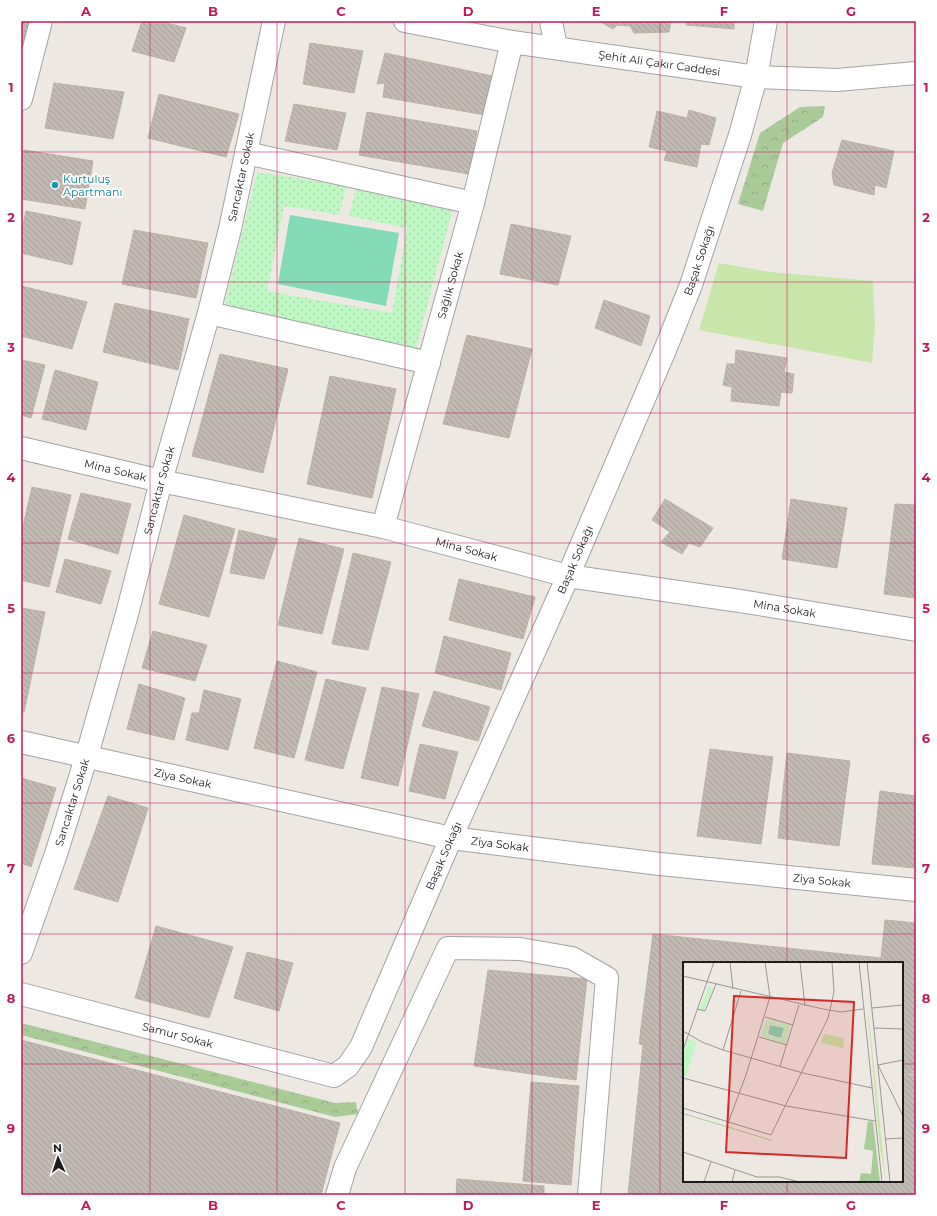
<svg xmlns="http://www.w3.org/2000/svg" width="937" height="1216" viewBox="0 0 937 1216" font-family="Montserrat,sans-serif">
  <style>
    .grass { fill: #c8e6a9 }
    .forest { fill: url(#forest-crowns) }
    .park { fill: url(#park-dots) }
    .pitch { fill: #82dab7 }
    .building { fill: url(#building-back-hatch); stroke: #beb0a5 }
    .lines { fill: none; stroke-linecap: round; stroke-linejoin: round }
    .minor-casing { stroke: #a3a3a3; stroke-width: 24 }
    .minor { stroke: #fff; stroke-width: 22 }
    .grid { fill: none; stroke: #c2185b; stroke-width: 1; stroke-opacity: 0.55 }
    .culture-dot { fill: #0f9aa8; stroke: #fff; stroke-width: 1.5 }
    .labels { text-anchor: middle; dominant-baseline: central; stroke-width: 3.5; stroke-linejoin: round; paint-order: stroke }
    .street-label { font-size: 11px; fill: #1c1c1c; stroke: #fff }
    .culture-label { font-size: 11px; fill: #0d838f; stroke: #fff; text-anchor: start }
    .inset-road { fill: none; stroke: #999793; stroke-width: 1 }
    .view { fill: #d62828; fill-opacity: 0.15; stroke: #d62828; stroke-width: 2 }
    .inset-edge { fill: none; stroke: #1c1c1c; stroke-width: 2 }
    .neatline { fill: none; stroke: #c2185b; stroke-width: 1.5 }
    .grid-label { font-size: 13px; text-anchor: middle; font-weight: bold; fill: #c2185b }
  </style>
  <defs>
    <pattern id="forest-crowns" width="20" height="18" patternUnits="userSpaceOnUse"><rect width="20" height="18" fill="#a8cb98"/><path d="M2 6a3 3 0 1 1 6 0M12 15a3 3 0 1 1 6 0" fill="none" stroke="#90ae82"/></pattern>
    <pattern id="park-dots" width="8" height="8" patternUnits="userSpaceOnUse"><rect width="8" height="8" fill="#bff7c3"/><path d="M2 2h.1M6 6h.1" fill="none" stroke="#a4d3a7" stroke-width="1.8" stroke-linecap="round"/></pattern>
    <pattern id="building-back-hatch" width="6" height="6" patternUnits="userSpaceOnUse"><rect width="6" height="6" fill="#c2b9b2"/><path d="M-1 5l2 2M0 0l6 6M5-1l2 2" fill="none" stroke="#a69e98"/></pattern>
  </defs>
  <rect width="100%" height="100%" fill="#ede9e2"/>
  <path class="grass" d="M 719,263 L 770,272 L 873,281 L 875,327 L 872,363 L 699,330 Z"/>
  <path class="forest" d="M 825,106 L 823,117 L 783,143 L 763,211 L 738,204 L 760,133 L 800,107 Z
    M 21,1023 L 335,1103 L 356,1102 L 358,1114 L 335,1117 L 21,1035 Z"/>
  <path class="park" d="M 257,172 L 347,186 L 339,215 L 284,206 L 267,291 L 392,313 L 407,228 L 349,216 L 356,188 L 453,208 L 415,352 L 225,305 Z"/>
  <path class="pitch" d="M 290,215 L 399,233 L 386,306 L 278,284 Z"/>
  <path class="building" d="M 21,21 L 31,21 L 25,46 L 21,45 Z
    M 142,21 L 159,21 L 186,28 L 174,62 L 132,51 Z
    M 599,21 L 671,21 L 669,32 L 634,33 L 630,26 L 617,25 L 613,29 Z
    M 686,21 L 734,21 L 734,29 L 686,25 Z
    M 310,43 L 363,51 L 354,93 L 303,84 Z
    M 385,53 L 497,77 L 485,115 L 383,97 L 385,83 L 377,84 Z
    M 54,83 L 124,92 L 113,139 L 45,128 Z
    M 159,94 L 239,114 L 226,157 L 148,138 Z
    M 294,104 L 346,113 L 337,150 L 285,141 Z
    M 689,110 L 716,118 L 709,145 L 701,144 L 697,167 L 664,160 L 667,151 L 649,147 L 657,111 L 687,118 Z
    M 367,112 L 477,131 L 469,174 L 359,155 Z
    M 842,140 L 894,151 L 886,188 L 875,185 L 874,195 L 834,185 L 832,173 Z
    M 24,150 L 93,161 L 85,209 L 21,199 L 21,171 Z
    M 26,211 L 81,222 L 72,265 L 21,253 L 21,234 Z
    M 511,224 L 571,236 L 558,285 L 500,274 Z
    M 134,230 L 208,243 L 196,298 L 122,284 Z
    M 21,286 L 87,302 L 72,349 L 21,336 Z
    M 604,300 L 650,316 L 641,346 L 595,328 Z
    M 115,303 L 189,319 L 178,370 L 103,352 Z
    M 467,335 L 532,349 L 509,438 L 443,424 Z
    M 736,350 L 787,358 L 784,372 L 794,374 L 792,393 L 781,392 L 779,406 L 731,401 L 732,387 L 723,385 L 727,364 L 735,364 Z
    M 220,354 L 288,369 L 263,473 L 192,456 Z
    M 21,360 L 45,365 L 31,418 L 21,415 Z
    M 55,370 L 98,382 L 86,430 L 42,419 Z
    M 330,376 L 396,389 L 372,498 L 307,484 Z
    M 32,487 L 71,495 L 49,587 L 21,580 L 21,535 Z
    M 81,493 L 131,504 L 118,554 L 68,539 Z
    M 665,499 L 713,528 L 700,547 L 689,543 L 682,554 L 661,542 L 670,532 L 652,520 Z
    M 791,499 L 847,508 L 837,568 L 782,559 Z
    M 895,504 L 916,505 L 916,598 L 884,594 Z
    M 184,515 L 235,529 L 209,617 L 159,604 Z
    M 239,530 L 277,539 L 264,579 L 230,573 Z
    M 299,538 L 344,549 L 322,634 L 278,625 Z
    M 353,553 L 391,562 L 368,650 L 332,644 Z
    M 65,559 L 111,571 L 101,604 L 56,592 Z
    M 459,579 L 535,597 L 523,639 L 449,620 Z
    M 21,608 L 45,612 L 24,712 L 21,712 Z
    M 153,631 L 207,645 L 195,681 L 142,668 Z
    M 444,636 L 511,653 L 501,690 L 435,673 Z
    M 277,661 L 317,672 L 294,758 L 254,748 Z
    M 326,679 L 366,688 L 343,769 L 305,760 Z
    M 139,684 L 185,698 L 174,740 L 127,729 Z
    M 382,687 L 419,694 L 398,786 L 361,778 Z
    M 204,690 L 241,699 L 228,750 L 186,740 L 192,713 L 199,713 Z
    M 434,691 L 490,707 L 478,741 L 422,726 Z
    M 420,744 L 458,752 L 445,799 L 409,791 Z
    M 710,749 L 773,757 L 761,844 L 697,836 Z
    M 787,753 L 850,761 L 839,846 L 778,838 Z
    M 21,778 L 56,788 L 31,867 L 21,863 Z
    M 880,791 L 916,796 L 916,868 L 872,864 Z
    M 108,796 L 148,808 L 118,902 L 74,889 Z
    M 885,920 L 916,923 L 916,1074 L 902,1073 L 902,963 L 684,963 L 684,1048 L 639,1044 L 653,934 L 881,958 Z
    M 156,926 L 233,947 L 209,1018 L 135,998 Z
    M 247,952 L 293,963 L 279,1011 L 234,998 Z
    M 488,970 L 587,979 L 576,1080 L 474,1066 Z
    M 21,1040 L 340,1123 L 321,1195 L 21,1195 Z
    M 643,1045 L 684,1049 L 684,1181 L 902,1181 L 902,1074 L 916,1076 L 916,1195 L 628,1195 Z
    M 531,1082 L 579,1086 L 571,1185 L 523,1181 Z
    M 457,1179 L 544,1186 L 544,1195 L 456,1195 Z"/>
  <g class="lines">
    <defs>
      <g id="minor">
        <path id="s1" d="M 405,21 L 512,42 L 756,77 L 837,80 L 916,73"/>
        <path d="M 551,21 L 556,48"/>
        <path d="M 21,99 L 41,21"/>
        <path d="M 246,153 L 473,203"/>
        <path d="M 209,313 L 429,363"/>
        <path id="s2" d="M 21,448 L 161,481 L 383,527 L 568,576 L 740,601 L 916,630"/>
        <path id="s3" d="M 383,527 L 473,203 L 512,42"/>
        <path id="s4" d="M 21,742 L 451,838 L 660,864 L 916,890"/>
        <path id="s5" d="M 21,953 L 56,854 L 87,755 L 127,614 L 161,481 L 209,313 L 230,229 L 274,21"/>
        <path id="s6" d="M 21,994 L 334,1076 L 348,1066 L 361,1047 L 451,838 L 568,576 L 665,350 L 691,285 L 740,135 L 756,77 L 766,21"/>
        <path d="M 337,1195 L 345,1168 L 448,948 L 520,949 L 572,958 L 607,978 L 589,1195"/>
      </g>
    </defs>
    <use href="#minor" class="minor-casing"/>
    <use href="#minor" class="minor"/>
  </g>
  <path class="grid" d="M 150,21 L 150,1195M 277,21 L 277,1195M 405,21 L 405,1195M 532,21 L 532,1195M 660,21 L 660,1195M 787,21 L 787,963M 21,152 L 916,152M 21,282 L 916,282M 21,413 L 916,413M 21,543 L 916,543M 21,673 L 916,673M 21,803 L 916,803M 21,934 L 916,934M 21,1064 L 684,1064M 902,1064 L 916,1064M 787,1181 L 787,1195"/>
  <circle class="culture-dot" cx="55" cy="185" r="4"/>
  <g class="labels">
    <g class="street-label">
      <text stroke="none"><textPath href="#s1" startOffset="258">Şehit Ali Çakır Caddesi</textPath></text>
      <text stroke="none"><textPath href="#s5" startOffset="807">Sancaktar Sokak</textPath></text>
      <text stroke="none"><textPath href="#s6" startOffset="1220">Başak Sokağı</textPath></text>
      <text stroke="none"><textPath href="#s3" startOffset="251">Sağlık Sokak</textPath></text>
      <text stroke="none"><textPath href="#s2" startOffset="97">Mina Sokak</textPath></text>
      <text stroke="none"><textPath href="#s5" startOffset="483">Sancaktar Sokak</textPath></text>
      <text stroke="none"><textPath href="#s2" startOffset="457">Mina Sokak</textPath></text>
      <text stroke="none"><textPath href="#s6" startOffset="896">Başak Sokağı</textPath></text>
      <text stroke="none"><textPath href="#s2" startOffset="781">Mina Sokak</textPath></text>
      <text stroke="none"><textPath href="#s4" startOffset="166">Ziya Sokak</textPath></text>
      <text stroke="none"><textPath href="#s5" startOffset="159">Sancaktar Sokak</textPath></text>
      <text stroke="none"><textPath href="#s4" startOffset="490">Ziya Sokak</textPath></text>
      <text stroke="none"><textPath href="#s6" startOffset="572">Başak Sokağı</textPath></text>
      <text stroke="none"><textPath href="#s4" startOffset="814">Ziya Sokak</textPath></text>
      <text stroke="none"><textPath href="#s6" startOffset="162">Samur Sokak</textPath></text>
    </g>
    <g class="culture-label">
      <text x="63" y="179">Kurtuluş<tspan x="63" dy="13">Apartmanı</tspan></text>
    </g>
  </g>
  <g transform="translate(683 962)">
    <rect width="220" height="220" fill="#ede9e2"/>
    <path d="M 185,54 L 186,54 L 203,220 L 197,187 ZM 141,72 L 161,76 L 160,86 L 138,81 Z" fill="#c8e6a9"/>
    <path d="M 0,151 L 89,178 L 89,179 L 0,152 ZM 185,159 L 190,160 L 197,220 L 176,220 L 178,211 L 188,212 L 190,189 L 181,187 Z" fill="#a8cb98"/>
    <path d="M 26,24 L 30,26 L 21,48 L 17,47 ZM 83,58 L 94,60 L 93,64 L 86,62 L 84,73 L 99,76 L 102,66 L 94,64 L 95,60 L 108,63 L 102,82 L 78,74 ZM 5,77 L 14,80 L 3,114 L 0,114 L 0,92 Z" fill="#bff7c3"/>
    <path d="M 87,63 L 101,66 L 98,76 L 85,72 Z" fill="#82dab7"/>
    <path class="inset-road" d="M 47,0 L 50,27M 117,0 L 122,44M 176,0 L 199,220M 184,0 L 207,220M 0,14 L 140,47 L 158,50 L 180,47M 189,46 L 220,43M 14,47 L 22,49 L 33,22M 82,55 L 110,63M 191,66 L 220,67M 0,69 L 19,80 L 40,88 L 120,111 L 189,126M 76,75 L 104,83M 0,88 L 31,0M 40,88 L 58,29M 220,98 L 195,103 L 220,154M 97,104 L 116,43M 0,116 L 103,144 L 192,159M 0,146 L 88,173 L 145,56 L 151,30 L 149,0M 45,161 L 63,113 L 87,35 L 82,0M 202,177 L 220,176M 0,190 L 74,215 L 96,215 L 117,220M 21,220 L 28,200M 49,220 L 52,208"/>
    <path class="view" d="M 51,34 L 171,40 L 163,196 L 43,190 Z"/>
    <rect width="220" height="220" class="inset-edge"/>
  </g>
  <rect width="937" height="1216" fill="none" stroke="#ffffff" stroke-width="44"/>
  <g transform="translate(58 1158) rotate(357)" stroke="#ffffff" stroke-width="3" paint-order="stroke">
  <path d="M0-3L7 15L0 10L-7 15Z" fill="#1c1c1c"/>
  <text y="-6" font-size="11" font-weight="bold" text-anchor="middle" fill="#1c1c1c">N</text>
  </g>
  <rect x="22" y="22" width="893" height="1172" class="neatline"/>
  <g class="grid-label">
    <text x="86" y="16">A</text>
    <text x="213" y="16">B</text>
    <text x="341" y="16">C</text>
    <text x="468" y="16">D</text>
    <text x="596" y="16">E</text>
    <text x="724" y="16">F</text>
    <text x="851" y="16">G</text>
    <text x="11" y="92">1</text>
    <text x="926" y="92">1</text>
    <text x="11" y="222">2</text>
    <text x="926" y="222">2</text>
    <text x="11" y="352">3</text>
    <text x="926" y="352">3</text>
    <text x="11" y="482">4</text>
    <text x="926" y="482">4</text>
    <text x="11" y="613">5</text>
    <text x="926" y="613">5</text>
    <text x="11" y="743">6</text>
    <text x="926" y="743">6</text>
    <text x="11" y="873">7</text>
    <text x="926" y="873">7</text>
    <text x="11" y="1003">8</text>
    <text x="926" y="1003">8</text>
    <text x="11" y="1133">9</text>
    <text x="926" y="1133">9</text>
    <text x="86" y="1210">A</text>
    <text x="213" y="1210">B</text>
    <text x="341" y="1210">C</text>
    <text x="468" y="1210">D</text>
    <text x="596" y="1210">E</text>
    <text x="724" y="1210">F</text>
    <text x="851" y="1210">G</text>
  </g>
</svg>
